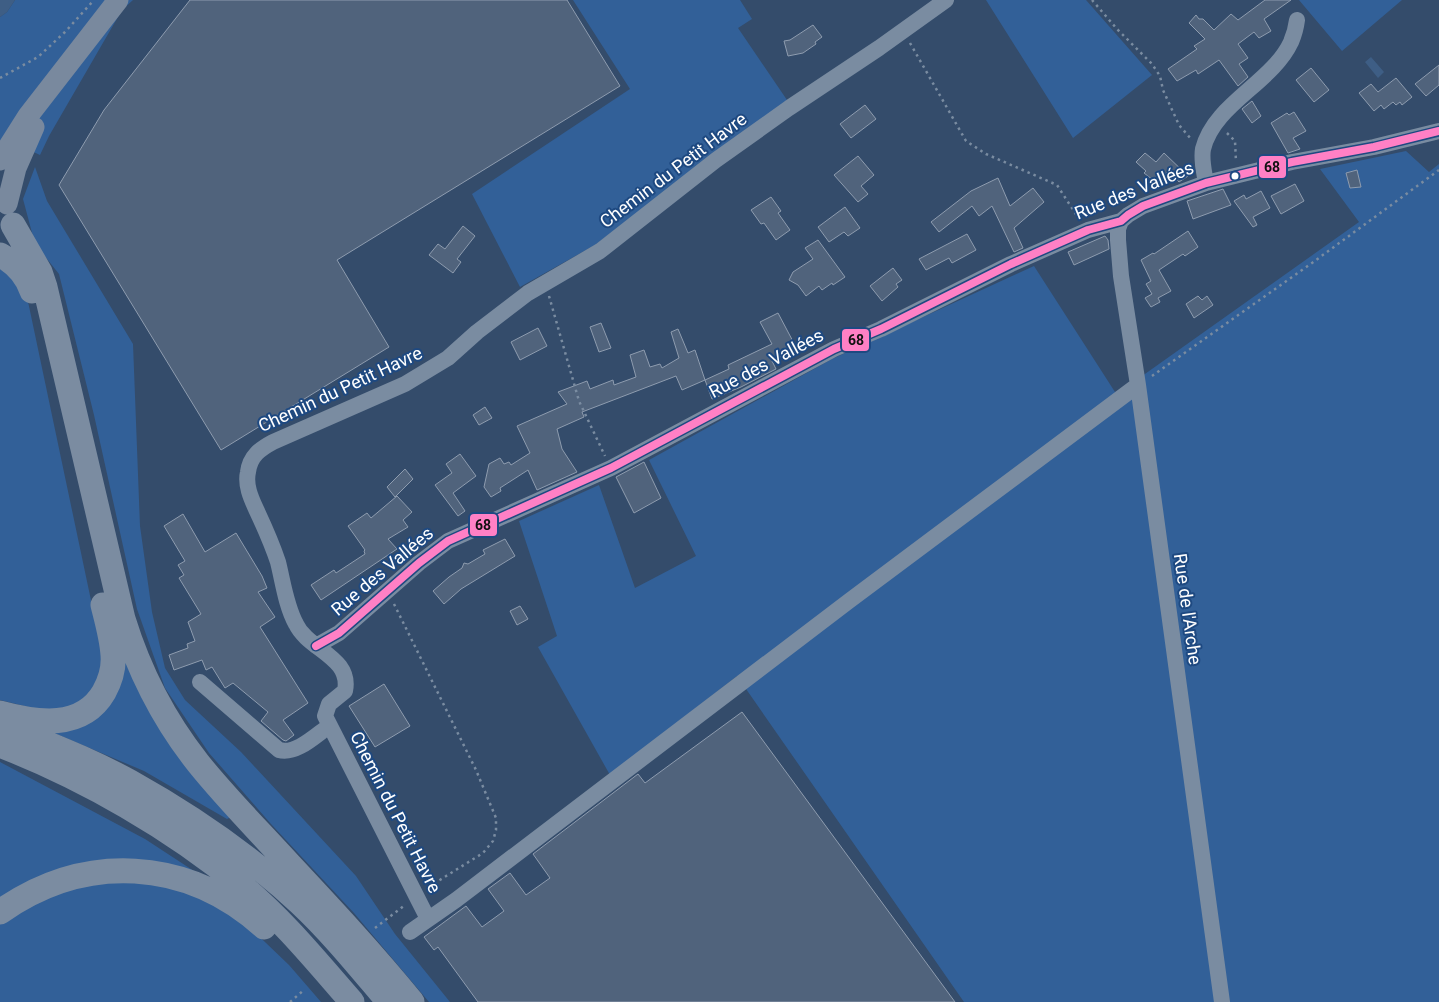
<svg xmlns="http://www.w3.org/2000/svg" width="1439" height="1002" viewBox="0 0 1439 1002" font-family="Roboto,sans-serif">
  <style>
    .green { fill: #326098 }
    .water { fill: #3e5e85 }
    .building { fill: #50637c; stroke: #8e9caf }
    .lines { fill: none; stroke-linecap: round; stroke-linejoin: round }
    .path { stroke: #7a8ca1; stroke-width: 2.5; stroke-dasharray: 2.5 4; stroke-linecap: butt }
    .minor { stroke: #7a8ca1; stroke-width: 16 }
    .major { stroke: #79899e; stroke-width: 21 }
    .highway { stroke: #7b8ca1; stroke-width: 25 }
    .bus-1-casing { stroke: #1e4981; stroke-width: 11 }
    .bus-1 { stroke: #ff80c5; stroke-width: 8 }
    .bus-dot { fill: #fff; stroke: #1e4981; stroke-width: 2 }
    .labels { text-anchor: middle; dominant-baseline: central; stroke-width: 4; stroke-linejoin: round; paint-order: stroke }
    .street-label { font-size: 18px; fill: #fff; stroke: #1e4981 }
    .line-badge { stroke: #1e4981; stroke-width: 2 }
    .pale-badge-label { font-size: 14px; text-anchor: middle; font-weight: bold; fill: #111 }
  </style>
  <rect width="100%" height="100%" fill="#344c6b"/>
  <path class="green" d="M 15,0 L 133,0 L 122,10 L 49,136 L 40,155 L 3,138 L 0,143 L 0,17 L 7,12 Z
    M 573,0 L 740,0 L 752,19 L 738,28 L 787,100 L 595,245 L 520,287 L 472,194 L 630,89 Z
    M 986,0 L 1086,0 L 1152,75 L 1073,138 Z
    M 1299,0 L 1402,0 L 1342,51 Z
    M 1406,151 L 1429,172 L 1439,164 L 1439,1002 L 964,1002 L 737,676 L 610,775 L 538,647 L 557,636 L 519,521 L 599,485 L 635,588 L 696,556 L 649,460 L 832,359 L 1034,266 L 1115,392 L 1128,386 L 1359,222 L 1320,169 Z
    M 35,167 L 47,201 L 133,344 L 140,526 L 152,612 L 165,668 L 185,700 L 241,752 L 356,876 L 395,934 L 450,1002 L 429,1002 L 354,913 L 271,824 L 209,753 L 165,688 L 137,609 L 94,415 L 59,274 L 35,244 L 23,199 Z
    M 0,269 L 15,277 L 26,292 L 96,624 L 124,654 L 233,816 L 227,819 L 144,771 L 54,733 L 49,712 L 0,700 Z
    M 0,762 L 145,839 L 197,873 L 243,921 L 289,965 L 321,1002 L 0,1002 Z"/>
  <path class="water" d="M 0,0 L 15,0 L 7,12 L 0,17 Z
    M 1371,57 L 1384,72 L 1378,78 L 1365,62 Z"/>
  <path class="building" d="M 190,0 L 567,0 L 620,86 L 337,260 L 389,347 L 221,450 L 59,185 L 104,110 Z
    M 1265,0 L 1291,0 L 1264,19 L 1271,31 L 1259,38 L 1254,32 L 1238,44 L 1248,58 L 1239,64 L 1248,77 L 1238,86 L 1219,60 L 1198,74 L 1196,70 L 1177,81 L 1168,69 L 1197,49 L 1194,46 L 1205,39 L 1189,23 L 1196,15 L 1199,19 L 1203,19 L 1214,30 L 1231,14 L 1238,20 Z
    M 813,25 L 822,37 L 815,42 L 816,44 L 803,53 L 788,56 L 784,41 L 790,40 Z
    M 1439,65 L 1439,85 L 1426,96 L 1415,84 Z
    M 1311,68 L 1329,90 L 1314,102 L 1296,80 Z
    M 1396,78 L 1412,97 L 1402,105 L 1400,102 L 1396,105 L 1393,102 L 1384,109 L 1381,105 L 1374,111 L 1359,93 L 1371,84 L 1378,92 Z
    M 1252,101 L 1261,116 L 1252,123 L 1242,109 Z
    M 865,105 L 876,119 L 851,138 L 840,124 Z
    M 1294,112 L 1306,131 L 1293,138 L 1300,149 L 1288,153 L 1271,123 L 1287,113 L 1289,115 Z
    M 1145,153 L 1156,162 L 1164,153 L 1188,176 L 1179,182 L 1168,171 L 1157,183 L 1144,173 L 1146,171 L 1136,162 Z
    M 858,156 L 874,175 L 861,186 L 868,194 L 858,202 L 834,175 Z
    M 1357,170 L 1361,187 L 1350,188 L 1346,173 Z
    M 998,178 L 1010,206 L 1033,188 L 1044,202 L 1014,228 L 1023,248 L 1014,252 L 992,206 L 979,216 L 972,206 L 939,232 L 931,222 L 971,191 Z
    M 1295,184 L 1304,201 L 1281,214 L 1271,196 Z
    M 1223,189 L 1231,205 L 1193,219 L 1187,201 Z
    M 1261,191 L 1270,208 L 1253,217 L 1257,225 L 1253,227 L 1234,201 L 1244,195 L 1246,199 Z
    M 771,197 L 781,211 L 778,213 L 790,230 L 776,240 L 764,223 L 761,224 L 751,210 Z
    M 845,207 L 860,228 L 848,236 L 844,232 L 829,242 L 818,227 Z
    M 463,226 L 475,236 L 457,259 L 461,262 L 453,273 L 429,255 L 438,244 L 445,249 Z
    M 1188,231 L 1198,247 L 1185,256 L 1183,254 L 1159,270 L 1171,291 L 1158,298 L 1160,302 L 1151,307 L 1145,298 L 1152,294 L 1146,284 L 1151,281 L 1141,260 L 1153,253 L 1154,254 Z
    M 967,234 L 976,250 L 952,263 L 949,258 L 926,270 L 919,259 Z
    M 1105,236 L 1108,240 L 1109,249 L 1074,265 L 1068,252 Z
    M 818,240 L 845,277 L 833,285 L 832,283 L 822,290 L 819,286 L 806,296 L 798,285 L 789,280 L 793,272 L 813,259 L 805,248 Z
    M 893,268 L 902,280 L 896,284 L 898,287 L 882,301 L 870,286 Z
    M 1198,296 L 1202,300 L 1207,296 L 1213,305 L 1194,318 L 1186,304 Z
    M 778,313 L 797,349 L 772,361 L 776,369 L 741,387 L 712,399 L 705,380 L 682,390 L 676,376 L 582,412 L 584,417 L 557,429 L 562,449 L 577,472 L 537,490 L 528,470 L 500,488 L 501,491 L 491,497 L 484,487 L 489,464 L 500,458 L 504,464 L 509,462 L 511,465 L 530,453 L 517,426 L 567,404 L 558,392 L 587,381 L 590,389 L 613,380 L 614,385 L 636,377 L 630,355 L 644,350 L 650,367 L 660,364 L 662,368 L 679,358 L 671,332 L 678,329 L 688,353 L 695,350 L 705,380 L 729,369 L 728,365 L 772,344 L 760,322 Z
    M 601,323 L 611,348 L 599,352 L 590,327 Z
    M 538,328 L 547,346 L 520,360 L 511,342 Z
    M 485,407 L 492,418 L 479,425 L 473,415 Z
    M 460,454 L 476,476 L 453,493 L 465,511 L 458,516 L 435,485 L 452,473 L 446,464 Z
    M 644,462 L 661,498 L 634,513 L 616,477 Z
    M 405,469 L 413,479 L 395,497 L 387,487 Z
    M 397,496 L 412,512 L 403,520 L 408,527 L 388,539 L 397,549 L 321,600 L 311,585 L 334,570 L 336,573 L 365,554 L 364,551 L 365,550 L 348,526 L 367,513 L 371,518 Z
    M 183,514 L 205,552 L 236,533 L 262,576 L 267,588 L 258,592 L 275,617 L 260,627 L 308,703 L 283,720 L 294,735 L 286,741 L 283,740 L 261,721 L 268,712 L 233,683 L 225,688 L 212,667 L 206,670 L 202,660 L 174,670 L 169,655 L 188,648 L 187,644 L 195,641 L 188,622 L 201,614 L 179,578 L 184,575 L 178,565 L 185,561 L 164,526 Z
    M 505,539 L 515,556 L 461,589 L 444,604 L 433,591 L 449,577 L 462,568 L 464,563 L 468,564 L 485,554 L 483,550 Z
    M 520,606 L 528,619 L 517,625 L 510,611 Z
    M 384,684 L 410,726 L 375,747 L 349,706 Z
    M 742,712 L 955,1002 L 478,1002 L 438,947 L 434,950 L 424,937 L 466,906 L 482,927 L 504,911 L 488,889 L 510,873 L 526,895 L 550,878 L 533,854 L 638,774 L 645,783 Z"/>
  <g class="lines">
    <path class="path" d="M 1092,0 L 1117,29 L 1152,64 L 1160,76 L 1163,90 L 1179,125 L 1191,139
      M 910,43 L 966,141 L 986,154 L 1057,185 L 1079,219
      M 0,78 L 38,57 L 65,32 L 94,0
      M 1227,133 L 1235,141 L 1236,162
      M 549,296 L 579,401 L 605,456
      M 1152,376 L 1312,263 L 1439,170
      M 394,604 L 476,770 L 496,818 L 496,830 L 493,841 L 483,853 L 427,888
      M 375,928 L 405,905
      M 290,1002 L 304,990"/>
    <path class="minor" d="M 1206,183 C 1204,171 1201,160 1203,149 C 1214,104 1272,83 1291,42 C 1294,35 1296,28 1297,20
      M 1121,221 L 1118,229 L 1118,240 L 1121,276 L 1138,385 L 1222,1002
      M 316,646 L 339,633 L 419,563 L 448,541 L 611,468 L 834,349 L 881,329 L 1011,264 L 1088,230 L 1121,221 L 1128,215 L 1143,206 L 1206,183 L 1292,162 L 1374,147 L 1439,131
      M 200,682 L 279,750 C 296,755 316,735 329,726
      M 428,919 L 325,716 L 329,704 L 345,691 C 352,657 308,650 296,624 C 286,606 283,582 278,562 C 272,544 264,526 256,509 C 251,498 245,485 248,472 C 250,456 260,449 273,442 L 405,384 L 448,358 L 477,332 L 528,293 L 600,251 L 716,160 L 789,108 L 879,48 L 946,0
      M 410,932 L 456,900 L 849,601 L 1138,385"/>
    <path class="major" d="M 0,160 L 28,116 L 118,0
      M 7,204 L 16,168 L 34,127"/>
    <path class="highway" d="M 13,225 L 40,272 L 45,287 L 123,619 C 139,671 164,720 198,763 C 226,798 258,830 289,864 C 331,909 373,954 412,1002
      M 0,255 C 16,263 26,274 32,291
      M 0,713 C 37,723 82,730 104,692 C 110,681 114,667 113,655 C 112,638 107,621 103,605
      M 2,725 C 45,743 89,759 130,782 C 191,816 249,856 300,903 C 332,933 360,968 389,1002
      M 0,745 C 85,778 172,828 242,886 C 283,920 317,962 352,1002
      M 0,912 C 85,852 187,858 264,927"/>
    <defs>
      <path id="bus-1" d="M 316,646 L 339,633 L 419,563 L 448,541 L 611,468 L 834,349 L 881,329 L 1011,264 L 1088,230 L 1121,221 L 1128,215 L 1143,206 L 1206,183 L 1292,162 L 1374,147 L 1439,131"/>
    </defs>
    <use href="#bus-1" class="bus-1-casing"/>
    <use href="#bus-1" class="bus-1"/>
  </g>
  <circle class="bus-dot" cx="1235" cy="176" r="4.5"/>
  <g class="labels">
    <g class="street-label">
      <text transform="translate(673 170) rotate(-37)">Chemin du Petit Havre</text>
      <text transform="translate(1134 190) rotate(-22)">Rue des Vallées</text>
      <text transform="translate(766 363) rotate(-28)">Rue des Vallées</text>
      <text transform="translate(340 389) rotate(-25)">Chemin du Petit Havre</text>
      <text transform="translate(382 571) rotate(-40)">Rue des Vallées</text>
      <text transform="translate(1188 609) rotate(82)">Rue de l'Arche</text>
      <text transform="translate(396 812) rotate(63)">Chemin du Petit Havre</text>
    </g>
  </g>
  <g class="line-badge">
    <rect x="1258" y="155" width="29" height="24" rx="5" fill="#ff80c5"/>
    <rect x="841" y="328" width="29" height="24" rx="5" fill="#ff80c5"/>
    <rect x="469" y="513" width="29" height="24" rx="5" fill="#ff80c5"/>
  </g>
  <g class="pale-badge-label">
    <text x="1272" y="172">68</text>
    <text x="856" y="345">68</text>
    <text x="483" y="530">68</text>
  </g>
</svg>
